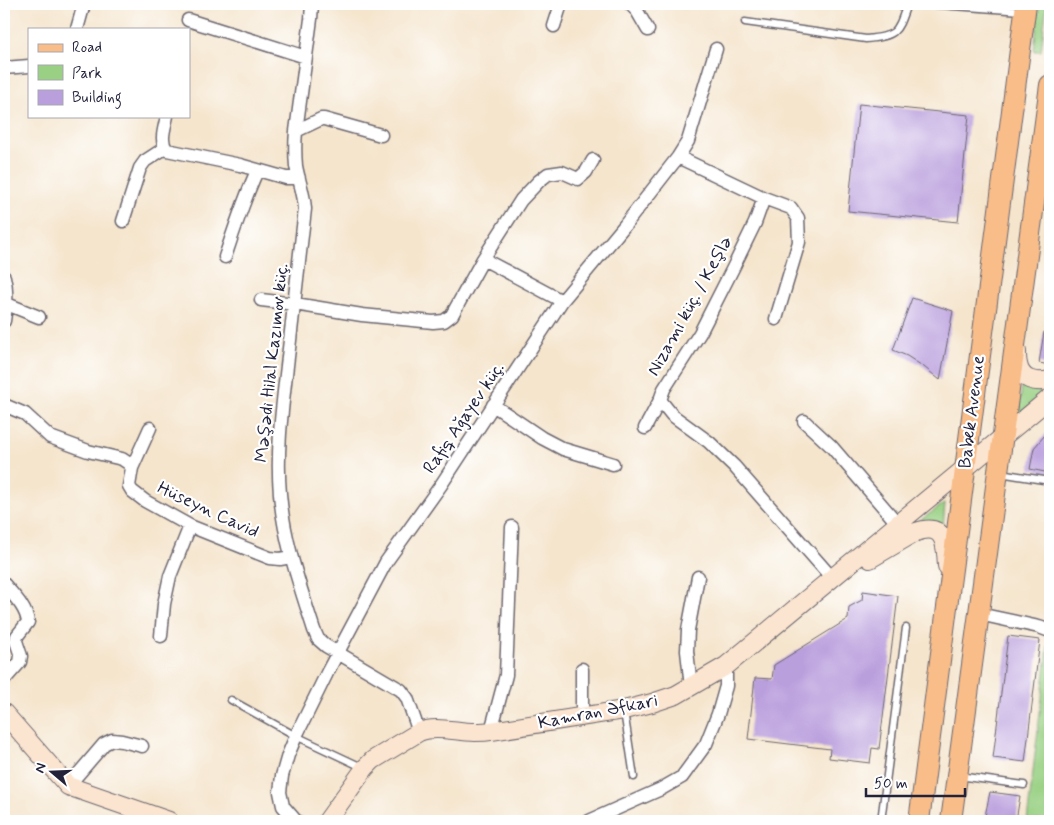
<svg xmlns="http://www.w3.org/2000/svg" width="1054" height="825" viewBox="0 0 1054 825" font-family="Mynerve,sans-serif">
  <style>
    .green { fill: #99d083; stroke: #5e795f }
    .building { fill: #ba9fdd }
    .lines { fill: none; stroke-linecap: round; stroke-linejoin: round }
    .lane-casing { stroke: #6c666e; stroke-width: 9 }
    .street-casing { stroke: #6c666e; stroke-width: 15 }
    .secondary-casing { stroke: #6c666e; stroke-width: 20 }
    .primary-casing { stroke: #6c666e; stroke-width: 22 }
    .lane { stroke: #fff; stroke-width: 6 }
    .street { stroke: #fff; stroke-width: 12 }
    .secondary { stroke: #fce5d0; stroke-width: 18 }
    .primary { stroke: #f8bd89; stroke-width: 20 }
    .labels { text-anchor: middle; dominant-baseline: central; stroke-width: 4.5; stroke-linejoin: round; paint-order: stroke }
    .street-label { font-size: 18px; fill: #22223b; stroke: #fff }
  </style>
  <rect width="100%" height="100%" fill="#fff"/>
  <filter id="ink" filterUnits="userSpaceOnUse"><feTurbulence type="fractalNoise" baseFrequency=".02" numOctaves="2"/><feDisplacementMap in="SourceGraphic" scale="10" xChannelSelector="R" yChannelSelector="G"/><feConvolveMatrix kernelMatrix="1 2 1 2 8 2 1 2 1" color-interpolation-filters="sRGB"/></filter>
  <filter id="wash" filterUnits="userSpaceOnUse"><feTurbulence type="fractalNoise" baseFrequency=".0096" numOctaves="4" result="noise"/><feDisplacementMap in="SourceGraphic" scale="20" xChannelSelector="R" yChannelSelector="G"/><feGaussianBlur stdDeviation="1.12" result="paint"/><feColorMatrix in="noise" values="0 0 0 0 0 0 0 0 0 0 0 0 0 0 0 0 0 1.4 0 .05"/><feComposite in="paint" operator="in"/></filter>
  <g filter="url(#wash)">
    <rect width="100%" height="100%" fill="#f5e5cd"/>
    <path class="green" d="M 1039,4 L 1047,4 L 1041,51 L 1034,51 Z
      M 1022,384 C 1029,392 1040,389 1050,388 L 1050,390 L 1019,415 Z
      M 945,503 L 943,528 L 912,526 Z
      M 1048,646 L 1050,646 L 1050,821 L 1027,821 Z"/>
    <g id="blocks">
      <path class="building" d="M 859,104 L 969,115 L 958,222 L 848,211 Z
        M 912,298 L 953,311 L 940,380 L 924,367 L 907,356 L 893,350 Z
        M 1044,332 L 1050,332 L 1050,365 L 1039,363 Z
        M 1050,429 L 1050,473 L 1030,469 L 1034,448 Z
        M 863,591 L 898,596 L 879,749 L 872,748 L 870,763 L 829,758 L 830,749 L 748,739 L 755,678 L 772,679 L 774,665 L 848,619 L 849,607 L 862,600 Z
        M 1008,636 L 1040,640 L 1025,762 L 993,758 Z
        M 990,792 L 1020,796 L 1016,821 L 984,821 Z"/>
    </g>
  </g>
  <g filter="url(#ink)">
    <use href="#blocks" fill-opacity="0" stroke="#6c666e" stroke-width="1"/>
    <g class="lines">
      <defs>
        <path id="lane" d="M 926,4 L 1022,11
          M 745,22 L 866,39 C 898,36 897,32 907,4
          M 1000,473 L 1050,481
          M 231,700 L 296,736 L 364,768
          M 624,711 L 634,777
          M 959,776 L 1024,785
          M 881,821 L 906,628"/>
        <path id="street" d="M 312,4 L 311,19 L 296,131 C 295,142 295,155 296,166 C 299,182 304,193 305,209 C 299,259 294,308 288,357 C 283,402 276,448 280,494 C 284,541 300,586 314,630 L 318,639 L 326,646 L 401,690 L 407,698 L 419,732
          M 630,4 L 637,11 L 648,30
          M 188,20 L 306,57
          M 554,26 L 561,4
          M 77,29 L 84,4
          M 4,68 L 29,66
          M 167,116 C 165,127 159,141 167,150 L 240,165 L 286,178 L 299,178
          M 296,131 L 321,119 L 324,119 L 381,135
          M 678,157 L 764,198 L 755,223 L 733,268 L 700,333 L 664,389 L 660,400 L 672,415 L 709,442 L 734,466 L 832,578
          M 764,198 L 791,208 L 798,218 L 799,242 L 776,319
          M 123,221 L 140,168 L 145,161 L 165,148
          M 225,257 C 235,227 244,199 257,171
          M 483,259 L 562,301
          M 4,277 C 8,292 6,307 4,321
          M 261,300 L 295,304 L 362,315 L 433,322 L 444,321 L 452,315 L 483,259 L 521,200 L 539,181 L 548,174 L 562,172 L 578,179 L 586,172 L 593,160
          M 7,304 L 39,317
          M 4,405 L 25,414 L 50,437 L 88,451 L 122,459 L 128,463 L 132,468 L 129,486 L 132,491 L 145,501 L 190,526 L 270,558 L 280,559 L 291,557
          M 493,405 L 542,438 L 563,449 L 613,464
          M 804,421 L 831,446 L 898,524
          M 645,428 L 660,400
          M 132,468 L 150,428
          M 4,584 C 13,595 26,607 28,622 L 17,636 L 16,641 L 21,656 L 20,662 L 4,680
          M 979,614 L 1039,627 L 1050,631
          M 161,636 L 164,604 L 170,576 L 190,526
          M 691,687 L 687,651 L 688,630 L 698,577
          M 582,717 L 582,669
          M 491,731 L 506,675 L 512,527
          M 68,786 L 104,744 L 112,740 L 122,741 L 142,746
          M 296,821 L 283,806 L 280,792 L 282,776 L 288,755 L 296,736 L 328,671 L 386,562 L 441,485 L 562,301 L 625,225 L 678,157 L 688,141 L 716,49
          M 589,821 L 661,789 L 682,777 L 706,744 L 718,714 L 726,686 L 726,666"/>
        <path id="secondary" d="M 1017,351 C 1017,355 1017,360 1018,364 C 1021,381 1036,383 1050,380
          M 870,559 L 916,532 C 945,522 946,544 947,566
          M 4,713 L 68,786 L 169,821
          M 327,821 L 365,768 L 373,760 L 419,732 C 436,725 456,732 475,732 C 481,732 486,732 491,731 L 624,710 L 652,703 L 676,695 L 726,666 L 1050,398"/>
        <path id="primary" d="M 919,821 L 1026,4
          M 951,821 L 1050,85"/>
      </defs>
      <use href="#lane" class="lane-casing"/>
      <use href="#street" class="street-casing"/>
      <use href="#secondary" class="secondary-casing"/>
      <use href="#primary" class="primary-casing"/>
      <use href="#lane" class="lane"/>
      <use href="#street" class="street"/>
      <use href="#secondary" class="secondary"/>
      <use href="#primary" class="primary"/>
    </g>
  </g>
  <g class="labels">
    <g class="street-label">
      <text transform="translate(690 306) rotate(-61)">Nizami küç. / Keşlə</text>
      <text transform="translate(272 363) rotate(-84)">Məşədi Hilal Kazımov küç.</text>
      <text transform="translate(972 412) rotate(-83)">Babek Avenue</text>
      <text transform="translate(464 418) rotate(-56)">Rafiq Ağayev küç.</text>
      <text transform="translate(208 510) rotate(25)">Hüseyn Cavid</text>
      <text transform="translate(598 712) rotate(-11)">Kamran Əfkari</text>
    </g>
  </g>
  <rect width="1054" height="825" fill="none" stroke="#fff" stroke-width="20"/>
  <rect x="28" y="28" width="162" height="90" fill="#ffffff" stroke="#a7a7b1"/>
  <rect x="38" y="44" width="25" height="8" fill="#f8bd89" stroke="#a7a7b1"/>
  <text x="72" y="52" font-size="15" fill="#22223b">Road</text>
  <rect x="38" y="65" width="25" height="15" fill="#99d083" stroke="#a7a7b1"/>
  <text x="72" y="78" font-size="15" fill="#22223b">Park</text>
  <rect x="38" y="90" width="25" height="15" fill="#ba9fdd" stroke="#a7a7b1"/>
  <text x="72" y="102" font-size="15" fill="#22223b">Building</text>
  <g transform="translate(52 772) rotate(289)" stroke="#ffffff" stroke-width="4" paint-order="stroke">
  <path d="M0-4L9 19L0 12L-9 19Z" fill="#22223b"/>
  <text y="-8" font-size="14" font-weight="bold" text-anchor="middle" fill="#22223b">N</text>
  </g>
  <path d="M866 788v8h99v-8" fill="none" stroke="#22223b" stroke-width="2.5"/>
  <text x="874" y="788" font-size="15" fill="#22223b" stroke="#ffffff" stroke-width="4" paint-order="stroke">50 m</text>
</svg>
